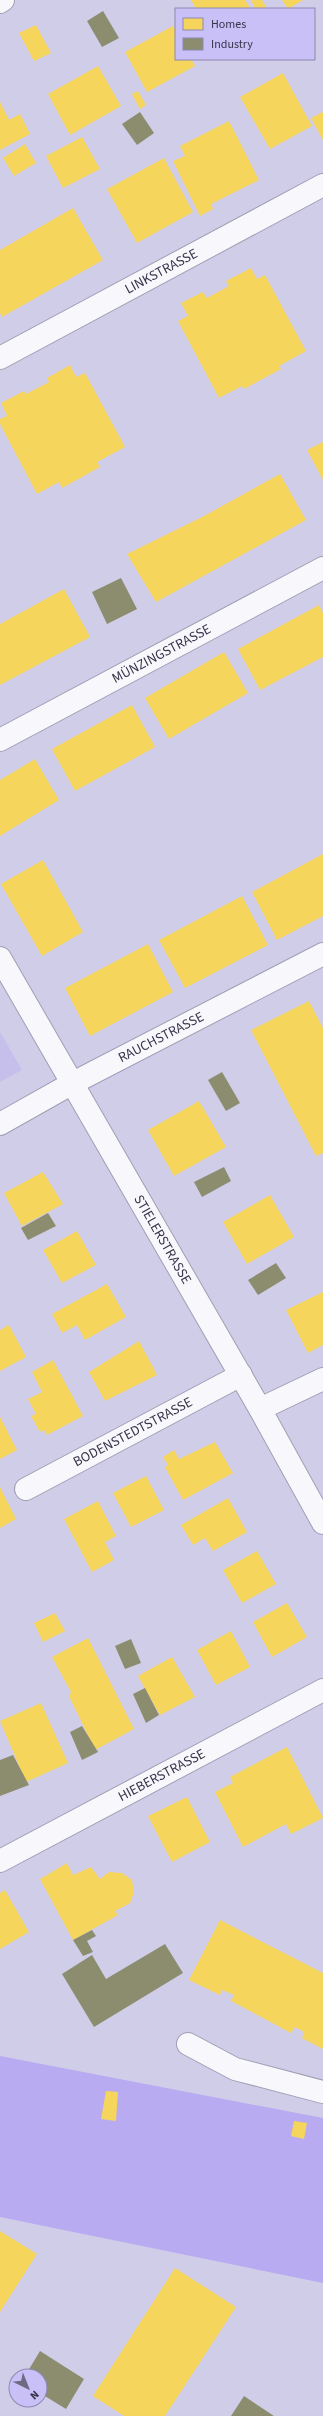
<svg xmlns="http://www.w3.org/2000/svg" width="323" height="2416" viewBox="0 0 323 2416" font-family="'Source Sans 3',sans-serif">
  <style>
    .built { fill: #c6bfec }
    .green { fill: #b8abf1 }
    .homes { fill: #f6d55c }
    .industry { fill: #8c8c6e }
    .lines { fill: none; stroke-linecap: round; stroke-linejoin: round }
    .street-casing { stroke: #a09eb3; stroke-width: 24 }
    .street { stroke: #f8f8fc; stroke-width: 22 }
    .labels { text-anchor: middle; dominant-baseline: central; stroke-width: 4; stroke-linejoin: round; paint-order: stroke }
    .street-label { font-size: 14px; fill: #38344a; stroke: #c8c0f6 }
  </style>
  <rect width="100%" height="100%" fill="#d0cde9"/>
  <path class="built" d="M 0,1032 L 22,1070 L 0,1082 Z"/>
  <path class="green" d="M 0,2056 L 323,2118 L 323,2283 L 0,2217 Z"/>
  <path class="homes" d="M 191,0 L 245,0 L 251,9 L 196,9 Z
    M 251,0 L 262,0 L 267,9 L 255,9 Z
    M 282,0 L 303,0 L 288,9 Z
    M 36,25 L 51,53 L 34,61 L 19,33 Z
    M 173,26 L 176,31 L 176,59 L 191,59 L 195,66 L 147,92 L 125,52 Z
    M 98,66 L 121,106 L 70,135 L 48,94 Z
    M 283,73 L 312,126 L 270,149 L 240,97 Z
    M 138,91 L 146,105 L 140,109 L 132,94 Z
    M 0,102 L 9,120 L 20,114 L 30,134 L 0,150 Z
    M 323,112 L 323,140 L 311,118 Z
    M 229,121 L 259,180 L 211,204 L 213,209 L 200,216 L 173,161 L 185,156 L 180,146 Z
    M 82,137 L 100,169 L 63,188 L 46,156 Z
    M 25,144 L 36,163 L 14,176 L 3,158 Z
    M 164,158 L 193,212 L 137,243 L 107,189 Z
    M 73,208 L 103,260 L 2,317 L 0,313 L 0,250 Z
    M 251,268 L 257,279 L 265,275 L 306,351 L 279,366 L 281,369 L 244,389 L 242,386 L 219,398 L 178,321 L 188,316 L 181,303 L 203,292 L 207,298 L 229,286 L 226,281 Z
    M 70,365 L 76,377 L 85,373 L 125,447 L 97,462 L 100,467 L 62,488 L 59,482 L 37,494 L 0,424 L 0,419 L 7,416 L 1,403 L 24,391 L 26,394 L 49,382 L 47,378 Z
    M 323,442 L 323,480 L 307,450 Z
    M 280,474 L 306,520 L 156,602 L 127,554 L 204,516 Z
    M 64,589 L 90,637 L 0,685 L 0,624 Z
    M 319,605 L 323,613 L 323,657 L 260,690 L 238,649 Z
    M 224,652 L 248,693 L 169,739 L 145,698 Z
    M 132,705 L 155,747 L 75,791 L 52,749 Z
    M 35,759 L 59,800 L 0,836 L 0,780 Z
    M 323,854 L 323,916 L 277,940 L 252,892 Z
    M 43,860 L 83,932 L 42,956 L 1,884 Z
    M 242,896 L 268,945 L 185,988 L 159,940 Z
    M 148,944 L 173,992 L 90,1036 L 65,988 Z
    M 309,1001 L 323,1028 L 323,1153 L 316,1156 L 251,1030 Z
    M 199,1101 L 226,1147 L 174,1176 L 148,1130 Z
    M 43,1172 L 63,1204 L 22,1226 L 4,1193 Z
    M 270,1195 L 294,1237 L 247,1264 L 223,1222 Z
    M 77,1231 L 96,1265 L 62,1283 L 43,1250 Z
    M 107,1284 L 126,1317 L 85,1340 L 77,1325 L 62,1333 L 52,1314 Z
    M 323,1292 L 323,1345 L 308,1353 L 286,1310 Z
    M 9,1325 L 26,1357 L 0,1371 L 0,1330 Z
    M 139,1341 L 157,1375 L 105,1401 L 89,1372 Z
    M 53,1360 L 83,1416 L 47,1435 L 44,1430 L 40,1432 L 31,1416 L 36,1414 L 28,1399 L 42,1392 L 32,1372 Z
    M 0,1417 L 17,1450 L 0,1459 Z
    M 215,1442 L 233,1473 L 183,1500 L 165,1467 L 168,1465 L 163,1457 L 174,1450 L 179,1459 Z
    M 146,1476 L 164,1510 L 131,1527 L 113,1493 Z
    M 0,1487 L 16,1519 L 0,1528 Z
    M 228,1498 L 247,1532 L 213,1551 L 205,1538 L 193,1545 L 181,1525 Z
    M 98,1501 L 116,1536 L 105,1542 L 114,1560 L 92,1572 L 64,1519 Z
    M 257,1551 L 276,1584 L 242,1603 L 223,1570 Z
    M 287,1603 L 307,1637 L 272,1657 L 253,1622 Z
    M 55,1613 L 65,1631 L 43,1642 L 34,1623 Z
    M 231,1631 L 250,1667 L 216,1685 L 197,1650 Z
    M 88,1638 L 134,1729 L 95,1750 L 69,1696 L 71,1692 L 52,1657 Z
    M 172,1657 L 195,1697 L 160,1715 L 138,1676 Z
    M 41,1703 L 68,1763 L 26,1782 L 0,1721 Z
    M 287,1747 L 323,1818 L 291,1834 L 286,1824 L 243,1847 L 215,1792 L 233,1783 L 230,1777 Z
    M 187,1797 L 210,1842 L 172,1862 L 148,1816 Z
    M 67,1863 L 73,1875 L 91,1867 L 100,1879 L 109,1872 L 122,1873 L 132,1880 L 134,1892 L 130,1903 L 115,1911 L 118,1915 L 73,1940 L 40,1879 Z
    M 5,1890 L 29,1932 L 0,1949 L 0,1893 Z
    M 220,1920 L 323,1973 L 323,2049 L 302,2038 L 304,2032 L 295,2027 L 291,2033 L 231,2001 L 234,1995 L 222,1990 L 220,1995 L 189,1980 Z
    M 106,2091 L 118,2092 L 116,2121 L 101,2119 Z
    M 294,2121 L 307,2123 L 304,2139 L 291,2136 Z
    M 0,2231 L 37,2254 L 0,2312 Z
    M 175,2268 L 236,2307 L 165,2416 L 124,2416 L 93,2396 Z"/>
  <path class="industry" d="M 103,11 L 119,38 L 102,47 L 87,21 Z
    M 140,112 L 154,133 L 137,145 L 122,124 Z
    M 121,578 L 137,609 L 107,624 L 92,592 Z
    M 222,1072 L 240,1103 L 226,1111 L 208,1080 Z
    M 224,1167 L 231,1181 L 202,1197 L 194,1182 Z
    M 48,1213 L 56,1226 L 28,1240 L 21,1228 Z
    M 276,1263 L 286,1278 L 258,1295 L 248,1280 Z
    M 131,1639 L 141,1663 L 125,1669 L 115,1646 Z
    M 145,1688 L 159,1715 L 146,1723 L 133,1694 Z
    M 82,1726 L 98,1752 L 82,1760 L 70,1732 Z
    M 13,1755 L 29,1785 L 0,1796 L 0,1760 Z
    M 92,1930 L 96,1936 L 87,1941 L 93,1952 L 83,1956 L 73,1940 Z
    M 165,1944 L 183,1973 L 94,2027 L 62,1974 L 92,1955 L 106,1979 Z
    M 40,2351 L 84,2379 L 66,2409 L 40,2393 L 40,2376 L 25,2376 Z
    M 244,2396 L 274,2416 L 231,2416 Z"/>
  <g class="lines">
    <defs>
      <g id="street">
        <path d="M 0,2 L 3,0"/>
        <path id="s1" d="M 0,358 L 323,185"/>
        <path id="s2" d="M 0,740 L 323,568"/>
        <path id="s3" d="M 0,958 L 260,1409 L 323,1523"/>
        <path id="s4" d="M 0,1124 L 71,1084 L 323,954"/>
        <path d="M 260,1409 L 323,1379"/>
        <path id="s5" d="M 26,1489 L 241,1375"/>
        <path id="s6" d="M 0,1861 L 323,1690"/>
        <path d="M 188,2044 L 235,2069 L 323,2092"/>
      </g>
    </defs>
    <use href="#street" class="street-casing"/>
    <use href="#street" class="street"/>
  </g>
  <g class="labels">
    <g class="street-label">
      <text stroke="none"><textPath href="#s1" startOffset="183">LINKSTRASSE</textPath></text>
      <text stroke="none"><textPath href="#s2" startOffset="183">MÜNZINGSTRASSE</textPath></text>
      <text stroke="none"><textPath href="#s4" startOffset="183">RAUCHSTRASSE</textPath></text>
      <text stroke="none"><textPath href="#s3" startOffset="325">STIELERSTRASSE</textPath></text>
      <text stroke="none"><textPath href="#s5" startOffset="121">BODENSTEDTSTRASSE</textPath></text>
      <text stroke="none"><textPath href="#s6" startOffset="183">HIEBERSTRASSE</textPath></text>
    </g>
  </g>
  <rect x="175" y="8" width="140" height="52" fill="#c8c0f6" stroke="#8e88b1"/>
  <rect x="183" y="18" width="20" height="12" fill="#f6d55c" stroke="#8e88b1"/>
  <text x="211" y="28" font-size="12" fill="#38344a">Homes</text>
  <rect x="183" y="38" width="20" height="12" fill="#8c8c6e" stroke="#8e88b1"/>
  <text x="211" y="48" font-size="12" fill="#38344a">Industry</text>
  <g transform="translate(28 2388) rotate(137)"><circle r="19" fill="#c8c0f6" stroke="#8e88b1"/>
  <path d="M0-3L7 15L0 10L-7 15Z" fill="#6d6a82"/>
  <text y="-6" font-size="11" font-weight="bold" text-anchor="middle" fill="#38344a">N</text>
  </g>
</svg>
